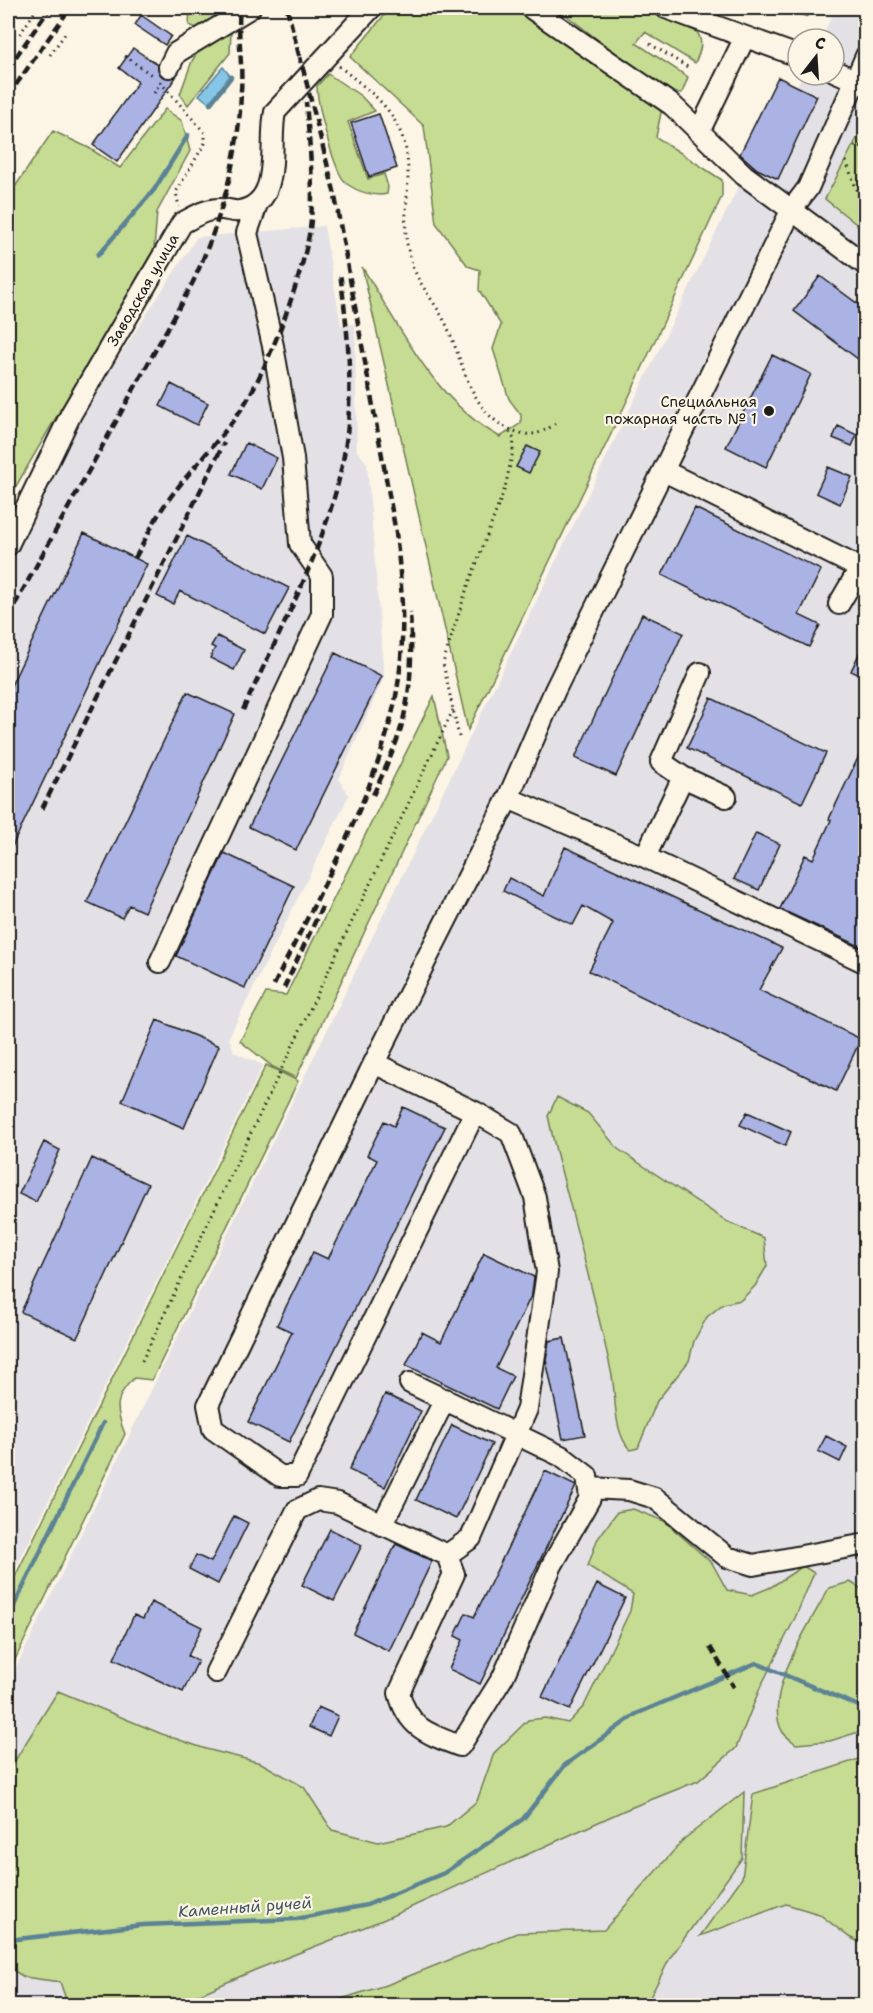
<svg xmlns="http://www.w3.org/2000/svg" width="873" height="2013" viewBox="0 0 873 2013" font-family="'Shantell Sans',sans-serif">
  <style>
    .built { fill: #e3e1e5 }
    .green { fill: #c6dc92; stroke: #717c57; stroke-width: 1.5 }
    .water { fill: #85c6e6; stroke: #5b8295; stroke-width: 1.5 }
    .lines { fill: none; stroke-linecap: round; stroke-linejoin: round }
    .stream { stroke: #5b8295; stroke-width: 4.5 }
    .building { fill: #aab3e4; stroke: #1c1c1c; stroke-width: 1.5 }
    .minor-casing { stroke: #1c1c1c; stroke-width: 24 }
    .path { stroke: #1c1c1c; stroke-width: 3; stroke-dasharray: 1.5 4.5; stroke-linecap: butt }
    .minor { stroke: #fcf5e5; stroke-width: 20 }
    .rail { stroke: #1c1c1c; stroke-width: 4.5; stroke-dasharray: 9 4.5; stroke-linecap: butt }
    .poi-dot { fill: #1c1c1c; stroke: #fcf5e5; stroke-width: 2 }
    .labels { text-anchor: middle; dominant-baseline: central; stroke-width: 4.5; stroke-linejoin: round; paint-order: stroke }
    .street-label { font-size: 15px; fill: #1c1c1c; stroke: #fcf5e5 }
    .poi-label { font-size: 15px; fill: #1c1c1c; stroke: #fcf5e5; text-anchor: end }
    .water-label { font-size: 16px; font-style: italic; fill: #415863; stroke: #fcf5e5 }
  </style>
  <rect width="100%" height="100%" fill="#fcf5e5"/>
  <filter id="ink" filterUnits="userSpaceOnUse"><feTurbulence type="fractalNoise" baseFrequency=".0167" numOctaves="2"/><feDisplacementMap in="SourceGraphic" scale="12" xChannelSelector="R" yChannelSelector="G"/><feConvolveMatrix kernelMatrix="1 2 1 2 8 2 1 2 1" color-interpolation-filters="sRGB"/></filter>
  <g filter="url(#ink)">
    <path class="built" d="M 836,8 L 865,8 L 865,2005 L 8,2005 L 8,1684 L 744,175 L 737,160 L 778,77 L 797,86 L 803,75 L 834,75 L 834,39 L 821,39 Z
      M 324,226 L 341,325 L 355,324 L 357,451 L 367,463 L 384,677 L 339,779 L 349,795 L 229,1037 L 234,1052 L 263,1065 L 8,1584 L 8,568 L 79,418 L 197,237 Z"/>
    <path class="green" d="M 190,8 L 230,8 L 201,30 L 189,25 Z
      M 390,8 L 519,8 L 662,108 L 656,137 L 722,180 L 722,196 L 626,403 L 468,730 L 362,267 C 401,328 434,401 500,437 L 521,423 L 521,415 L 509,399 L 493,349 L 501,325 L 479,290 L 480,270 L 468,266 L 436,223 L 424,126 L 350,57 Z
      M 557,8 L 642,8 L 697,32 C 704,42 700,52 695,63 L 645,32 L 636,43 L 688,77 L 682,93 L 665,92 Z
      M 231,30 L 230,53 L 188,105 L 180,94 L 192,61 L 204,41 Z
      M 328,74 L 361,96 L 375,111 L 348,122 L 368,179 L 384,174 L 388,187 L 387,194 C 375,197 358,192 347,184 C 334,174 317,103 317,86 Z
      M 165,109 L 182,121 L 190,151 L 157,212 L 154,249 L 8,500 L 8,197 L 53,131 L 89,148 L 120,168 Z
      M 865,123 L 866,231 L 865,231 L 825,199 Z
      M 434,696 L 447,756 L 296,1078 L 273,1067 L 240,1041 L 266,993 L 286,995 Z
      M 266,1065 L 298,1081 L 152,1380 L 134,1378 C 114,1397 115,1409 125,1434 L 8,1674 L 8,1591 Z
      M 557,1097 L 588,1113 L 618,1149 L 728,1222 L 764,1238 L 767,1266 L 755,1286 L 741,1300 L 723,1304 L 707,1317 L 694,1341 L 689,1361 L 657,1401 L 638,1448 L 630,1450 C 612,1430 617,1396 611,1371 C 595,1297 575,1224 556,1151 L 548,1116 Z
      M 633,1509 L 664,1521 L 712,1563 L 727,1590 L 752,1595 L 771,1587 L 803,1566 L 814,1573 L 795,1618 L 760,1688 L 736,1748 L 698,1781 L 625,1810 L 385,1919 L 255,1970 L 175,2005 L 68,2005 L 60,1982 L 24,1977 L 8,1967 L 8,1780 L 14,1762 L 58,1691 L 162,1734 L 206,1749 L 261,1763 L 304,1787 L 332,1830 L 378,1842 L 446,1827 L 477,1801 L 494,1753 L 528,1720 L 545,1718 L 568,1723 L 584,1706 L 630,1611 L 633,1594 L 588,1566 L 597,1540 L 617,1512 Z
      M 850,1582 L 865,1591 L 865,1730 L 830,1741 L 796,1744 C 791,1740 785,1736 782,1731 C 762,1694 811,1621 829,1588 Z
      M 865,1757 L 865,1945 L 849,1937 L 819,1914 L 786,1904 L 700,1936 L 742,1878 L 753,1794 Z
      M 744,1792 L 742,1858 L 670,1958 L 646,2005 L 322,2005 L 389,1984 L 517,1933 L 604,1930 L 684,1839 Z"/>
    <path class="water" d="M 223,67 L 231,77 L 210,104 L 199,95 Z"/>
    <g class="lines">
      <path class="stream" d="M 787,8 L 806,15
        M 210,104 L 231,77
        M 98,255 L 154,190 L 188,135
        M 8,1618 L 103,1423
        M 8,1940 L 143,1925 L 296,1919 L 367,1905 L 444,1873 L 523,1819 L 565,1765 L 636,1714 L 756,1663 L 866,1709"/>
    </g>
    <path class="building" d="M 141,15 L 171,36 L 165,45 L 135,25 Z
      M 133,48 L 158,65 L 159,73 L 163,77 L 176,77 L 117,162 L 93,145 L 138,82 L 119,68 Z
      M 778,77 L 817,96 L 778,179 L 757,169 L 740,154 Z
      M 379,114 L 397,168 L 369,177 L 351,123 Z
      M 820,276 L 866,310 L 866,365 L 794,311 Z
      M 772,355 L 811,374 L 766,467 L 726,447 Z
      M 171,384 L 208,403 L 197,425 L 160,406 Z
      M 838,426 L 857,435 L 852,446 L 833,438 Z
      M 246,443 L 277,458 L 262,489 L 231,474 Z
      M 527,446 L 540,452 L 529,473 L 516,467 Z
      M 828,467 L 852,477 L 840,504 L 816,493 Z
      M 695,508 L 821,570 L 799,615 L 820,625 L 809,647 L 662,575 Z
      M 84,533 L 147,564 L 8,855 L 8,692 Z
      M 187,536 L 289,588 L 265,634 L 180,591 L 173,604 L 157,596 Z
      M 642,614 L 683,633 L 616,776 L 575,758 Z
      M 217,636 L 244,650 L 234,670 L 210,658 L 215,648 L 211,646 Z
      M 866,639 L 866,678 L 851,671 Z
      M 335,653 L 382,676 L 296,850 L 249,827 Z
      M 187,692 L 235,714 L 144,912 L 129,905 L 122,918 L 87,902 Z
      M 711,698 L 826,753 L 802,803 L 687,748 Z
      M 866,741 L 866,949 L 780,909 L 805,855 L 813,859 L 831,820 L 829,819 Z
      M 756,833 L 780,844 L 759,890 L 734,879 Z
      M 565,847 L 782,948 L 759,990 L 861,1039 L 836,1091 L 589,971 L 613,923 L 583,906 L 573,925 L 503,891 L 509,878 L 544,896 Z
      M 224,853 L 294,886 L 245,988 L 176,956 Z
      M 157,1020 L 219,1046 L 184,1128 L 122,1101 Z
      M 403,1107 L 445,1127 L 289,1442 L 248,1422 L 292,1332 L 277,1325 L 313,1252 L 328,1259 L 377,1160 L 367,1155 L 384,1121 L 394,1126 Z
      M 747,1112 L 791,1132 L 785,1146 L 740,1125 Z
      M 44,1142 L 60,1150 L 36,1202 L 19,1194 Z
      M 92,1158 L 148,1184 L 77,1338 L 21,1312 Z
      M 484,1253 L 534,1277 L 532,1294 L 496,1368 L 513,1376 L 497,1409 L 406,1365 L 422,1332 L 441,1342 Z
      M 564,1338 L 585,1435 L 563,1439 L 546,1360 L 549,1341 Z
      M 385,1394 L 421,1411 L 385,1487 L 349,1470 Z
      M 452,1425 L 492,1444 L 456,1519 L 416,1500 Z
      M 826,1436 L 847,1447 L 840,1462 L 818,1451 Z
      M 545,1471 L 576,1486 L 480,1684 L 449,1669 L 463,1640 L 455,1636 L 466,1613 L 474,1617 Z
      M 234,1516 L 248,1523 L 218,1584 L 189,1569 L 196,1555 L 211,1562 Z
      M 330,1529 L 362,1545 L 334,1601 L 302,1585 Z
      M 396,1544 L 432,1561 L 389,1651 L 353,1633 Z
      M 597,1584 L 625,1598 L 570,1710 L 542,1697 Z
      M 151,1602 L 202,1627 L 188,1656 L 198,1661 L 183,1692 L 114,1659 L 134,1615 L 143,1619 Z
      M 318,1707 L 338,1716 L 329,1736 L 309,1727 Z"/>
    <g class="lines">
      <defs>
        <path id="minor" d="M 531,8 L 672,105 L 744,175 L 866,265
          M 666,8 L 798,56
          M 169,67 L 176,53 L 250,8
          M 834,71 L 866,85
          M 699,132 L 745,37
          M 664,471 L 866,571
          M 8,545 L 71,414 L 182,223 C 194,217 207,208 221,209 C 227,209 233,212 239,211 C 284,204 268,143 275,112 L 371,8
          M 839,604 L 860,568
          M 700,673 L 661,762 L 683,777 L 726,797
          M 508,798 L 645,857 L 866,963
          M 645,857 L 683,777
          M 160,962 L 322,614 L 322,576 L 300,544 L 293,458 L 273,346 L 247,233 L 256,207
          M 475,1112 L 297,1476 L 280,1476 L 213,1429 L 208,1405 L 374,1063 L 508,798 L 555,690 L 792,209 L 808,188 L 866,56
          M 410,1383 L 561,1456 L 587,1476 L 590,1498 L 552,1565 L 503,1677 L 460,1746 C 428,1734 408,1728 399,1693 L 454,1574 L 447,1555
          M 589,1488 L 629,1490 L 655,1498 L 727,1557 L 753,1565 L 866,1544
          M 382,1525 L 445,1399
          M 216,1672 L 297,1510 L 318,1500 L 338,1503 L 447,1555 L 471,1538 L 527,1409 L 547,1272 L 535,1197 L 511,1133 L 475,1112 L 374,1063"/>
      </defs>
      <use href="#minor" class="minor-casing"/>
      <path class="path" d="M 20,34 L 36,10
        M 650,44 L 689,68
        M 50,55 L 67,31
        M 125,56 L 153,76
        M 339,66 C 366,89 389,102 402,136 C 416,173 400,211 408,249 C 414,281 431,295 445,322 C 464,361 469,417 517,432 C 532,437 542,433 555,424
        M 160,82 L 205,133 L 205,143 L 176,192 L 179,207
        M 154,93 L 161,81
        M 854,146 L 866,147
        M 846,161 L 864,210 L 866,207
        M 459,737 L 443,663 L 466,591 L 505,488 L 513,451 L 514,439 L 508,430
        M 142,1361 L 454,708"/>
      <use href="#minor" class="minor"/>
      <path class="rail" d="M 287,8 L 301,63
        M 8,68 L 50,8
        M 8,96 L 70,8
        M 135,558 C 145,541 153,522 164,506 C 187,473 217,444 240,411 C 267,372 303,276 310,229 C 315,191 309,140 306,102
        M 8,617 L 193,282 C 221,221 239,158 241,91 C 243,63 237,35 240,8
        M 243,710 C 284,621 340,523 348,424 C 352,373 347,323 340,273
        M 373,795 C 385,769 398,743 404,716 C 412,683 412,646 410,612
        M 42,809 L 224,443
        M 274,985 C 315,900 370,806 392,714 C 407,655 403,593 396,533 L 334,191 L 300,57
        M 284,988 L 322,907
        M 710,1647 L 734,1687"/>
    </g>
  </g>
  <circle class="poi-dot" cx="769" cy="411" r="6"/>
  <g class="labels">
    <g class="street-label">
      <text transform="translate(143 290) rotate(-60)">Заводская улица</text>
    </g>
    <g class="poi-label">
      <text x="757" y="402">Специальная<tspan x="757" dy="17">пожарная часть № 1</tspan></text>
    </g>
    <g class="water-label">
      <text transform="translate(245 1907) rotate(-4)">Каменный ручей</text>
    </g>
  </g>
  <rect width="873" height="2013" fill="none" stroke="#fcf5e5" stroke-width="30"/>
  <rect x="15" y="15" width="843" height="1983" fill="none" stroke="#1c1c1c" stroke-width="2" filter="url(#ink)"/>
  <g transform="translate(816 57) rotate(17)"><circle r="28" fill="#fcf5e5" stroke="#a29e95" stroke-width="1.5"/>
  <path d="M0-4.5L10 22L0 15L-10 22Z" fill="#1c1c1c"/>
  <text y="-9" font-size="16" font-weight="bold" text-anchor="middle" fill="#1c1c1c">С</text>
  </g>
</svg>
